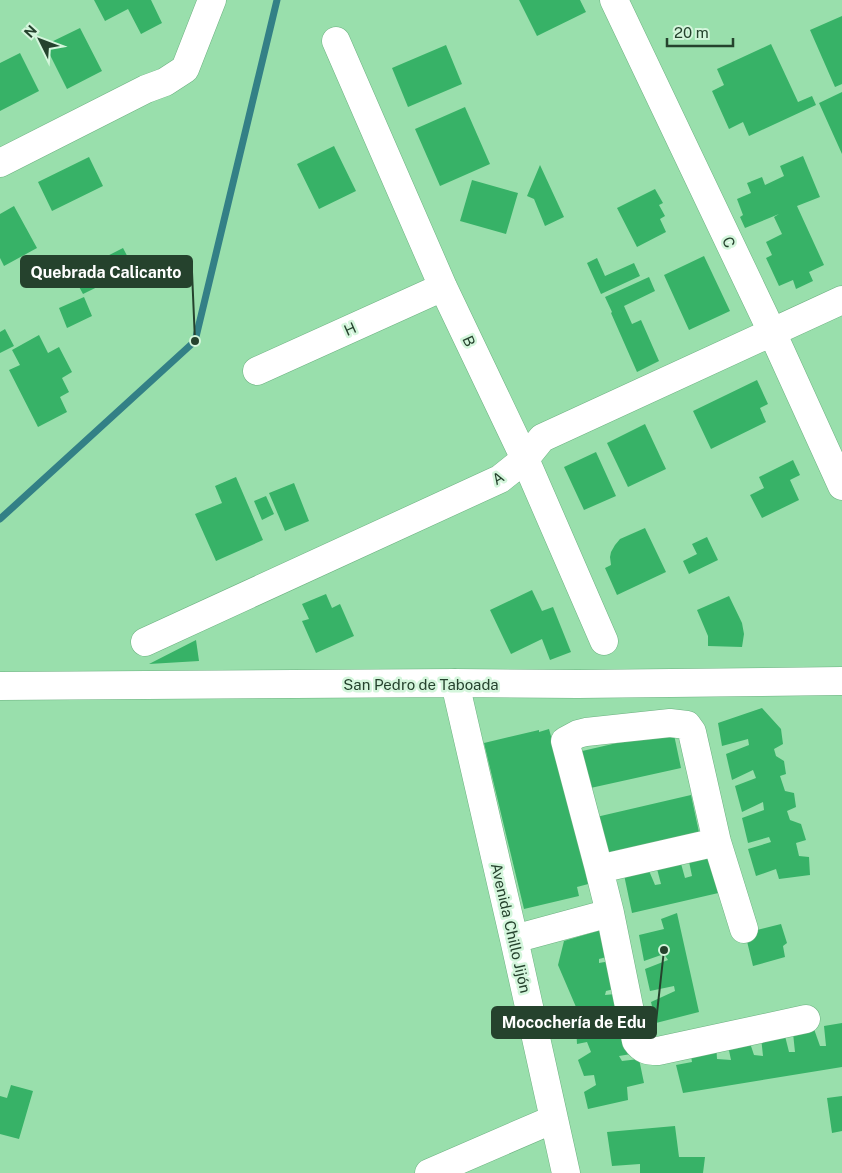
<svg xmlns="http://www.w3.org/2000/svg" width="842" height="1173" viewBox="0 0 842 1173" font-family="'Public Sans',sans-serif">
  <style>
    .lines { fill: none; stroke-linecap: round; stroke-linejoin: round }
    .stream { stroke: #338086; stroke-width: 7 }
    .building { fill: #37b267 }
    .minor-casing { stroke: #6cb180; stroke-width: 29 }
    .minor { stroke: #fff; stroke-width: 28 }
    .labels { text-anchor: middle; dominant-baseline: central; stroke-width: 5; stroke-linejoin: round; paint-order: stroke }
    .street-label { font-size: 15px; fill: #25422d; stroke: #d4f6dc }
    .leader { fill: none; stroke: #25422d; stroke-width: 2 }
    .callout-dot { fill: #25422d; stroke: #d4f6dc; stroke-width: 2 }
    .callout { fill: #25422d; stroke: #25422d; stroke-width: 2 }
    .callout-label { font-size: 16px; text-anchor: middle; font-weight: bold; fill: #fff }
  </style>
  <rect width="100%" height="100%" fill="#99dfac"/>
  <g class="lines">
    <path class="stream" d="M 0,519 L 195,341 L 277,0"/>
  </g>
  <path class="building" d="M 94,0 L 151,0 L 162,23 L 141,34 L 128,9 L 105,21 Z
    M 519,0 L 580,0 L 586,12 L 537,36 Z
    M 842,16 L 842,84 L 835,87 L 810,30 Z
    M 80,28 L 102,71 L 67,89 L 45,45 Z
    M 771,44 L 798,102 L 812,96 L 816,105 L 749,136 L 743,122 L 729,129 L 712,91 L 724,85 L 717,69 Z
    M 446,45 L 462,84 L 408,107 L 392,68 Z
    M 20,53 L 39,91 L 0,111 L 0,63 Z
    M 842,92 L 842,154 L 819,103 Z
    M 465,107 L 490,164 L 440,186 L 415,129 Z
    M 334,146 L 356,191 L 319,209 L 297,164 Z
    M 803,156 L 820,197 L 797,206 L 824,265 L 809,272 L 813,281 L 796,289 L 793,280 L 779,286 L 766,258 L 772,255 L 766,242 L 782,234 L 774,217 L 779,214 L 745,228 L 740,217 L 743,215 L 737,199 L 751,193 L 747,183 L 762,177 L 765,185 L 784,176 L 780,166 Z
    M 89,157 L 103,186 L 52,211 L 38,182 Z
    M 540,165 L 564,217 L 545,226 L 534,199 L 527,196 Z
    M 472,180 L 518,193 L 506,234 L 460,221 Z
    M 655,189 L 663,203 L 659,205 L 665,216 L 660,219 L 666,232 L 637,247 L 617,208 Z
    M 14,206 L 37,248 L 4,266 L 0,258 L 0,214 Z
    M 123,248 L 134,269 L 83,294 L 72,274 Z
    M 704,256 L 730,311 L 689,330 L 664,275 Z
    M 597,258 L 605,276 L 634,263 L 640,276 L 601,294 L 587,263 Z
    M 649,277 L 655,291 L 624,306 L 632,324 L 641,320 L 659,361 L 637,372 L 611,313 L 612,312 L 605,297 Z
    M 84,297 L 92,316 L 67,328 L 59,308 Z
    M 5,329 L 14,346 L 0,353 L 0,332 Z
    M 39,335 L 48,353 L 59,347 L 72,372 L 62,378 L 69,392 L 60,397 L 67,412 L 38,427 L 9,370 L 20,365 L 12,350 Z
    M 757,380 L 768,404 L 760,408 L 766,422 L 711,449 L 693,411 Z
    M 645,424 L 666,469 L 628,487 L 607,443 Z
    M 596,452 L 616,496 L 584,510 L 564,467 Z
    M 793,460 L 800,475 L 790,480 L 799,500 L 762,518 L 750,495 L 764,488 L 759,477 Z
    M 236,477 L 263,540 L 216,561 L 195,514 L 222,503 L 215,486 Z
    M 294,483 L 309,521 L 285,531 L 269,493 Z
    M 266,496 L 274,514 L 262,520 L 254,501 Z
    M 645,528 L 666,572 L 617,595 L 605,568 L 611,565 L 610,557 L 611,552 L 615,545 L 620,539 Z
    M 707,537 L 718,560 L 689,574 L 683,561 L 697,554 L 692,544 Z
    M 532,590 L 542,611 L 553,607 L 571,652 L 550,660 L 542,639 L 511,654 L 490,610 Z
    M 326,594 L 332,608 L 340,604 L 354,636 L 316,653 L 302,621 L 309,619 L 302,604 Z
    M 729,596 L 742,623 L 744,634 L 742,647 L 708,646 L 708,636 L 697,610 Z
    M 196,640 L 199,661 L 149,664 Z
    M 762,708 L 781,729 L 783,744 L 774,749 L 776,756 L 784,761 L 786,774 L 780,776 L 785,791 L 794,793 L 796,807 L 787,811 L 790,820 L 801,824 L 806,840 L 796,843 L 799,856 L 809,857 L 810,875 L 779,879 L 776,869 L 756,876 L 748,849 L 771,842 L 769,837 L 748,843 L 742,818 L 764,810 L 763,802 L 742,812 L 735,786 L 756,778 L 753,770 L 732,780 L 726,754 L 749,745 L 748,739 L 722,746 L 718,723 Z
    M 549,729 L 592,883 L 577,887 L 579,896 L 524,909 L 484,743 L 539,730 L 539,732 Z
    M 673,730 L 681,768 L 586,789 L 578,752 Z
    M 691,795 L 700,837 L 602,860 L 592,818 Z
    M 709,848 L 727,891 L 632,913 L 623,870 L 647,866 L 655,885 L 661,884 L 656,865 L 680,860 L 685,878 L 692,876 L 688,857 Z
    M 677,913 L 699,1012 L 656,1023 L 651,1002 L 675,991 L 674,986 L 650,991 L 645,969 L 668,960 L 664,954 L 644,961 L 639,935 L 664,929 L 661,919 Z
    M 781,924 L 787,943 L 783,946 L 785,957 L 753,966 L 745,933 Z
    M 607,928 L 614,955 L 599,959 L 599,963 L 616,960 L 622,987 L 606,991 L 605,995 L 626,993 L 628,1019 L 614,1023 L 615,1028 L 629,1025 L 637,1053 L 619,1056 L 622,1061 L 639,1059 L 644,1083 L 627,1087 L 628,1100 L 588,1109 L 584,1092 L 596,1085 L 594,1075 L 584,1076 L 578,1060 L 591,1052 L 587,1042 L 577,1044 L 576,1026 L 582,1021 L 558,965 L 564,941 Z
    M 842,1023 L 842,1067 L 683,1093 L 676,1065 L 692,1062 L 689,1044 L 716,1042 L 717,1059 L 731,1060 L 727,1041 L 748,1037 L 754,1055 L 763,1056 L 761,1037 L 784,1032 L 789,1052 L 795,1052 L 793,1033 L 814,1029 L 820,1046 L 826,1046 L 824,1026 Z
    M 11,1085 L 33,1091 L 19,1139 L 0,1134 L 0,1096 L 7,1098 Z
    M 842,1096 L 842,1131 L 832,1133 L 827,1098 Z
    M 675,1126 L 679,1157 L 705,1157 L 703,1173 L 640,1173 L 640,1164 L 612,1166 L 607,1132 Z"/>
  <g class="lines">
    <defs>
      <path id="minor" d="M 614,0 L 772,332 L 842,486
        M 336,41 L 443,287 L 525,459 L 604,641
        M 0,163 L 146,89 L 165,82 L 185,69 L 212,0
        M 257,371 L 443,287
        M 145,642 L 500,479 L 525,459 L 542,438 L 842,300
        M 455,683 L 514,939 L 566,1173
        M 0,686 L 455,683 L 578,684 L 842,681
        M 599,869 L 565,741 L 578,734 L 586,732 L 670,723 L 687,725 L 692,732 L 717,842 L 744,929
        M 610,913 L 636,1041 C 642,1050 648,1051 658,1051 L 806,1019
        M 514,939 L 610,913 L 599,869 L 717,842
        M 429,1173 L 554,1119"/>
    </defs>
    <use href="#minor" class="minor-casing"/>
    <use href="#minor" class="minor"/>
  </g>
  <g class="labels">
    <g class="street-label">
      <text transform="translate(729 242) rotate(65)">C</text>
      <text transform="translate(350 329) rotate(-24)">H</text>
      <text transform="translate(469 341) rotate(65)">B</text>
      <text transform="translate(498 478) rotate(-31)">A</text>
      <text x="421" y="684">San Pedro de Taboada</text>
      <text transform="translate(511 928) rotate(77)">Avenida Chillo Jijón</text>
    </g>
  </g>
  <path class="leader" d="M195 341L192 272M664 950L656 1022"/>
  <g class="callout-dot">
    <circle cx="195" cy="341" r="5"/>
    <circle cx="664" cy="950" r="5"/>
  </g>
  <g class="callout">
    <rect x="21" y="256" width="171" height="31" rx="5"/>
    <rect x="492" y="1007" width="164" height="31" rx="5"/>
  </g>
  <g class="callout-label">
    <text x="106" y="278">Quebrada Calicanto</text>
    <text x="574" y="1028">Mocochería de Edu</text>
  </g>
  <g transform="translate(40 40) rotate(312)" stroke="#d4f6dc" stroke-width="4" paint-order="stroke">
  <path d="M0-4L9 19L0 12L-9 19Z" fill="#25422d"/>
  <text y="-8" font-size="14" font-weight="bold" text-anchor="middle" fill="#25422d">N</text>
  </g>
  <path d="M667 38v8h66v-8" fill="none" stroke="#25422d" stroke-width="2.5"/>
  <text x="674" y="38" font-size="15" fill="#25422d" stroke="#d4f6dc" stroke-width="4" paint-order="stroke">20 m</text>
</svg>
